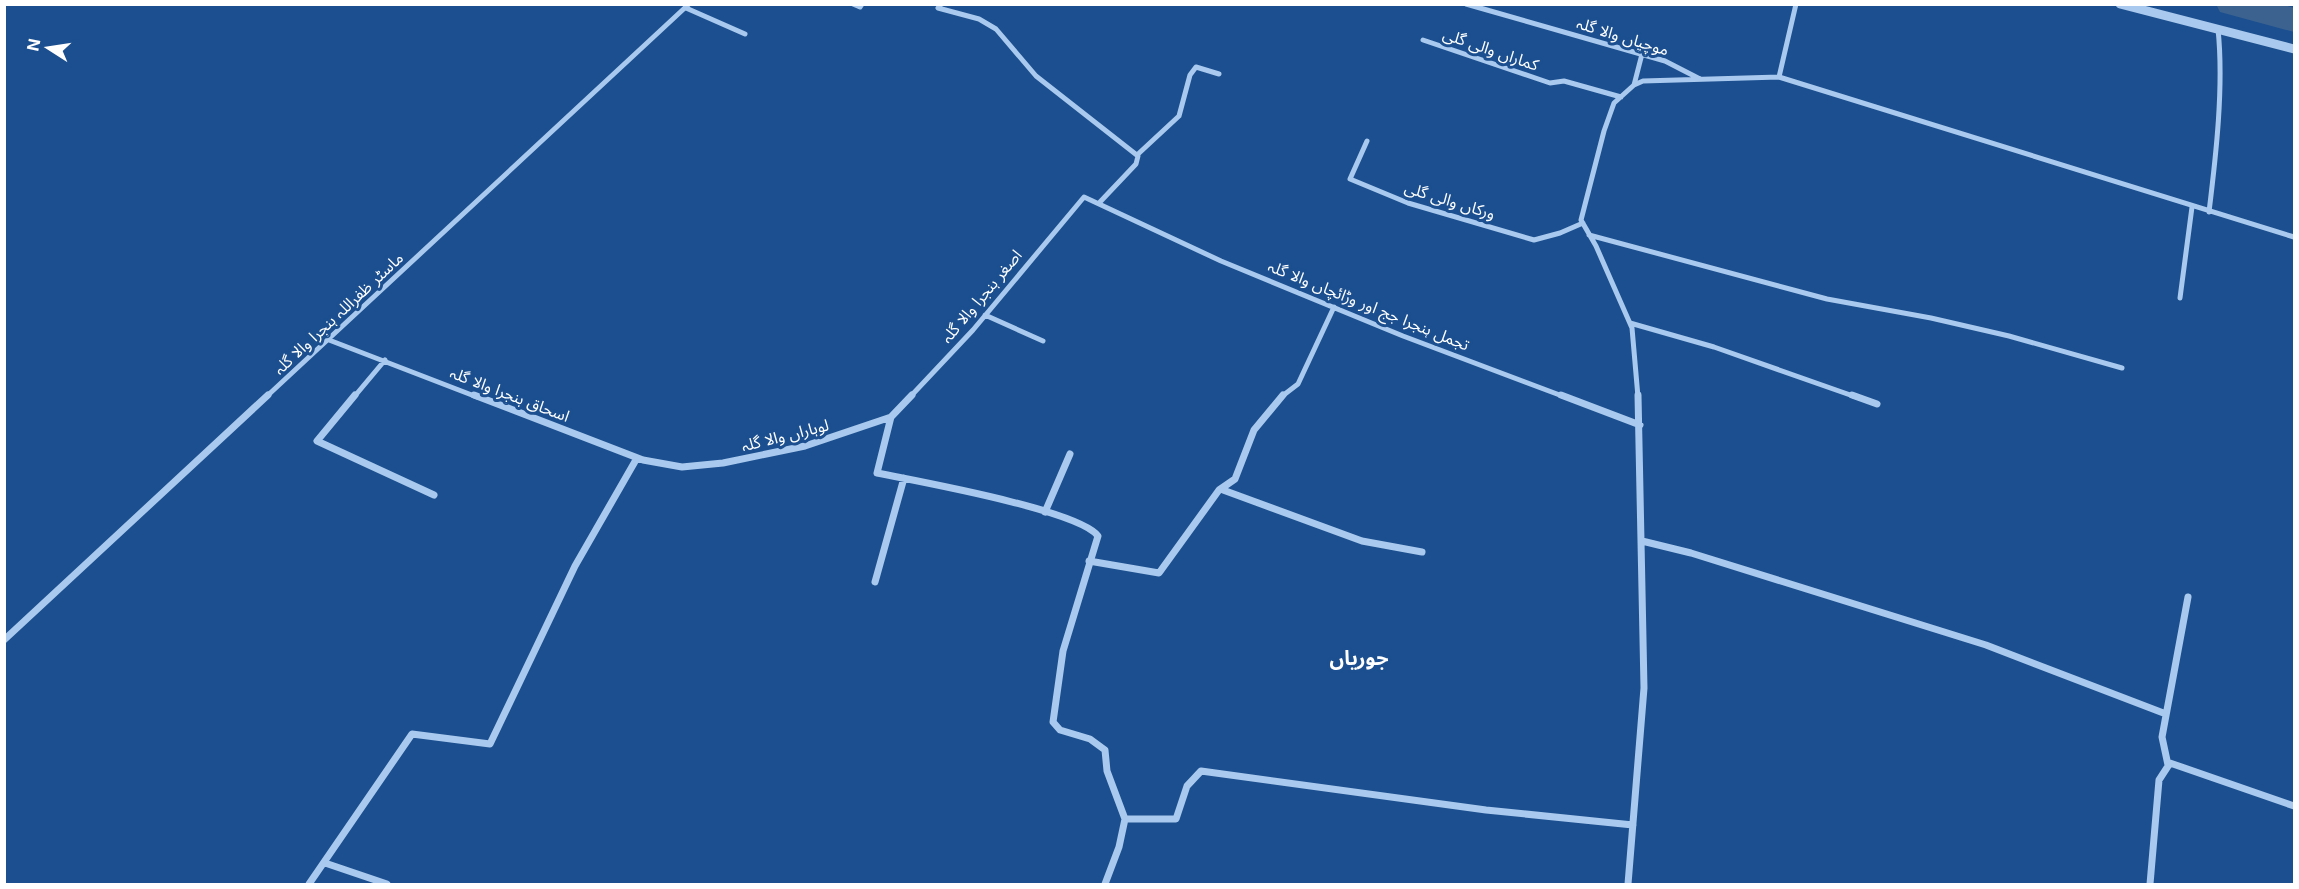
<svg xmlns="http://www.w3.org/2000/svg" width="2299" height="889" viewBox="0 0 2299 889" font-family="Inter,'Noto Sans Arabic',sans-serif">
  <style>
    .lines { fill: none; stroke-linecap: round; stroke-linejoin: round }
    .canal { fill: #3c6290; fill-rule: evenodd }
    .minor-far1 { stroke: #a9c9ee; stroke-width: 5 }
    .minor { stroke: #a9c9ee; stroke-width: 7 }
    .tertiary { stroke: #a9c9ee; stroke-width: 9 }
    .labels { text-anchor: middle; dominant-baseline: central; stroke-width: 6; stroke-linejoin: round; paint-order: stroke }
    .street-label { font-size: 16px; fill: #fff; stroke: #1b4f8f }
    .quarter-label { font-size: 20px; font-weight: bold; fill: #fff; stroke: #1b4f8f }
  </style>
  <rect width="100%" height="100%" fill="#1b4f8f"/>
  <g class="lines">
    <path class="canal" d="M 2216,4 L 2281,4 L 2294,8 L 2294,32 L 2220,12 Z"/>
    <path class="minor-far1" d="M 853,4 L 860,7 L 862,4
      M 941,4 L 938,8 L 979,19 L 996,29 L 1036,76 L 1138,156 L 1136,164 L 1100,202
      M 1466,4 L 1665,61 L 1700,79
      M 686,8 L 745,34
      M 1423,40 L 1550,83 L 1564,81 L 1621,97
      M 1779,77 L 1796,4
      M 1634,85 L 1642,54
      M 1367,141 L 1350,179 L 1408,203 L 1534,240 L 1560,233 L 1583,223
      M 1137,155 L 1179,116 L 1190,75 L 1196,67 L 1219,74
      M 2209,212 C 2216,155 2224,86 2218,29
      M 1589,235 L 1827,299 L 1931,318 L 2009,336 L 2122,368
      M 2180,298 L 2192,207
      M 985,315 L 1043,341
      M 1630,323 L 1714,347 L 1856,397
      M 329,340 L 477,397
      M 266,397 L 689,4
      M 354,397 L 385,360
      M 910,397 L 973,330 L 1084,197 L 1221,261 L 1403,336 L 1565,397
      M 1281,397 L 1298,384 L 1334,307
      M 1638,397 L 1632,328 L 1596,246 L 1581,220 L 1604,131 L 1614,103 L 1634,85 L 1643,81 L 1779,77 L 2294,237"/>
    <path class="minor" d="M 355,395 L 317,441 L 434,495
      M 474,395 L 643,460 L 682,467 L 723,463 L 805,446 L 891,417 L 912,395
      M 1561,395 L 1640,425
      M 1852,395 L 1877,404
      M 891,417 L 877,473 C 916,481 1079,510 1098,536 L 1063,651 L 1053,722 L 1060,730 L 1090,739 L 1105,750 L 1107,771 L 1125,819 L 1119,847 L 1105,884
      M 1223,490 L 1362,541 L 1422,552
      M 1045,512 L 1070,454
      M 1642,541 L 1691,553 L 1986,645 L 2166,714
      M 1089,561 L 1159,573 L 1219,490 L 1235,479 L 1254,430 L 1283,395
      M 875,582 L 904,478
      M 4,640 L 268,395
      M 2168,765 L 2162,737 L 2188,597
      M 1125,819 L 1176,819 L 1187,786 L 1201,771 L 1486,810 L 1633,825
      M 325,863 L 387,884
      M 309,884 L 412,734 L 490,744 L 575,566 L 637,458
      M 1628,884 L 1644,688 L 1638,395
      M 2150,884 L 2159,780 L 2170,763 L 2294,806"/>
    <path class="tertiary" d="M 2120,4 L 2294,49"/>
  </g>
  <g class="labels">
    <g class="street-label">
      <text transform="translate(1623 36) rotate(17)">موچیاں والا گلہ</text>
      <text transform="translate(1491 49) rotate(19)">کماراں والی گلی</text>
      <text transform="translate(1450 200) rotate(17)">ورکاں والی گلی</text>
      <text transform="translate(981 296) rotate(-50)">اصغر ہنجرا والا گلہ</text>
      <text transform="translate(1369 305) rotate(22)">تجمل ہنجرا جج اور وڑائچاں والا گلہ</text>
      <text transform="translate(338 313) rotate(-43)">ماسٹر ظفراللہ ہنجرا والا گلہ</text>
      <text transform="translate(510 394) rotate(21)">اسحاق ہنجرا والا گلہ</text>
      <text transform="translate(785 435) rotate(-14)">لوہاراں والا گلہ</text>
    </g>
    <g class="quarter-label">
      <text x="1359" y="658">جوریاں</text>
    </g>
  </g>
  <rect width="2299" height="889" fill="none" stroke="#ffffff" stroke-width="12"/>
  <g transform="translate(48 48) rotate(282)" stroke="#1b4f8f" stroke-width="4.5" paint-order="stroke">
  <path d="M0-4.5L10 22L0 15L-10 22Z" fill="#ffffff"/>
  <text y="-9" font-size="16" font-weight="bold" text-anchor="middle" fill="#ffffff">N</text>
  </g>
</svg>
